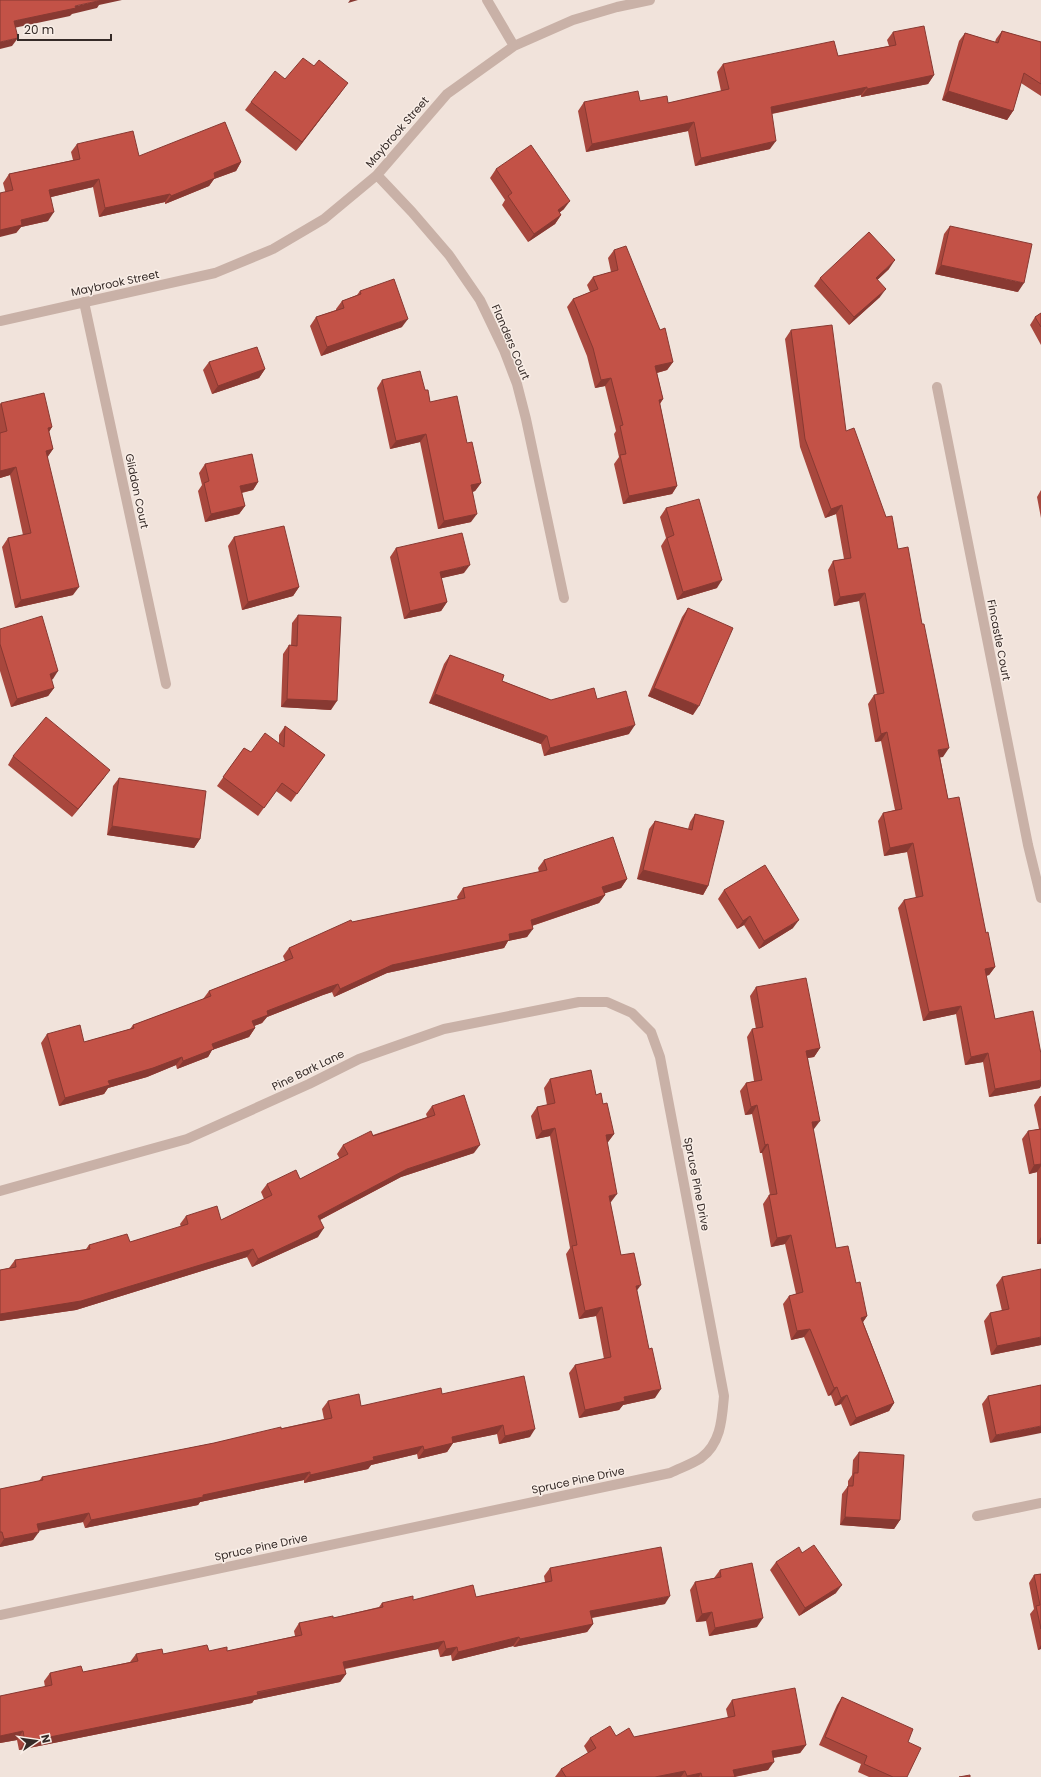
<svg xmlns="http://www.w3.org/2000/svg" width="1041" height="1777" viewBox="0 0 1041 1777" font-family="Poppins,sans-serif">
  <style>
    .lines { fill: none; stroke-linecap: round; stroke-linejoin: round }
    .minor { stroke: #c9b1a7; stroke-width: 10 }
    .wall { fill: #a8473d }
    .shaded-wall { fill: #883932 }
    .building { fill: #c35247; stroke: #883932 }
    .labels { text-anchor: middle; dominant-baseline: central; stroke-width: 3; stroke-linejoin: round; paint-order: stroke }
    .street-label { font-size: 11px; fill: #352a27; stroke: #f9eee7 }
  </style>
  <rect width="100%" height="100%" fill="#f1e3db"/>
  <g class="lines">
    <path class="minor" d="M 487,0 L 514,46
      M 377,175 L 412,212 L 449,255 L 480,300 L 504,350 L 517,384 L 526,419 L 564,598
      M 84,302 L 166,684
      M 0,321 L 215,273 L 273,249 L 324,219 L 377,175 L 447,94 L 514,46 L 573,20 L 617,7 L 650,0
      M 937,387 L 1028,845 L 1041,898
      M 0,1191 L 187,1139 L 309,1084 L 359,1059 L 444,1029 L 579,1002 L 607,1002 L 632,1013 L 651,1032 L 660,1057 L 724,1396 C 722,1419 721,1443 701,1458 C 692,1464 680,1468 670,1473 L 0,1615
      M 977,1516 L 1041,1503"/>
  </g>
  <path class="wall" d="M 1002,31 L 1041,42 L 1041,96 L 1021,83 L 1013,111 L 1007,120 L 942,100 L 959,41 L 965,33 L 995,42 L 996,39 Z
    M 893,32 L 934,75 L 928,84 L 861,97 L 861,95 L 772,114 L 770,149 L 695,166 L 688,131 L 586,152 L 578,111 L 584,102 L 640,101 L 668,103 L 721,91 L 717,72 L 723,64 L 838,56 L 889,46 L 887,40 Z
    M 342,91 L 296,151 L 245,110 L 251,102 Z
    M 77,144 L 139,156 L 241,162 L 236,171 L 214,179 L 209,186 L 165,204 L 165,202 L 99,217 L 93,187 L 51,197 L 48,221 L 21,227 L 16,233 L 3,183 L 9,174 L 73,160 L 71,152 Z
    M 496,169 L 564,209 L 559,213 L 561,215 L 555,224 L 528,242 L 502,205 L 505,200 L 490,178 Z
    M 950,226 L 1018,292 L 935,274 L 944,234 Z
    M 614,250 L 660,330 L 673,362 L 667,370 L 657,373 L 663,399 L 660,404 L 677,486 L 672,494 L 623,504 L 614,464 L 619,457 L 614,434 L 616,431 L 605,386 L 595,388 L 587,356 L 567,307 L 573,299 L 590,292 L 587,285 L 593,277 L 611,272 L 608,258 Z
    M 889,269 L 877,280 L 880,297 L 849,325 L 814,286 L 820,278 Z
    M 360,291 L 402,327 L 321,356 L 310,326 L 316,317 L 336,310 L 336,309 L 342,301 L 357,295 Z
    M 1041,313 L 1041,345 L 1030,325 L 1035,317 Z
    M 791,330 L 846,431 L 886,517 L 898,549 L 943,757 L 940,757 L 948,799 L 986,933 L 995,967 L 989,975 L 986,976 L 995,1019 L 1040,1088 L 989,1097 L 983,1062 L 965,1065 L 956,1014 L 923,1021 L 898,908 L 904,900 L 916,898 L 907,852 L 884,856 L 878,821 L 883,813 L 895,810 L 881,741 L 875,742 L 868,704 L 874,695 L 877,695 L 859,601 L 834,606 L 828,570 L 833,561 L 844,559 L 836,514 L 825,518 L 800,447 L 785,339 Z
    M 209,362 L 265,369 L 259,378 L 212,394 L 203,370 Z
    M 382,380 L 425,390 L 430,402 L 467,443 L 481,483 L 475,491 L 473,492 L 471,522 L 438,529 L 420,442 L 390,449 L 377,388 Z
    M 1,403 L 52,427 L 49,432 L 53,449 L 47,457 L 73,595 L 15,608 L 2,547 L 8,538 L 23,535 L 10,475 L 0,478 L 0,404 Z
    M 205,464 L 258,482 L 253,490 L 242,493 L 245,506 L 239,514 L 205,522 L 198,491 L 202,485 L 199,473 Z
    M 1041,490 L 1041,518 L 1037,497 Z
    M 666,508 L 717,588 L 677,600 L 661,546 L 666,538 L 660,517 Z
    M 234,537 L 299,587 L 293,596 L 242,610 L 228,546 Z
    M 396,548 L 464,573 L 441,578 L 447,602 L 441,611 L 404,619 L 390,557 Z
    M 688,608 L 693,715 L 648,696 L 682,617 Z
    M 298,615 L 331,710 L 281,707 L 283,654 L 289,645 L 291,646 L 292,623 Z
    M 0,629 L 53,679 L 51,680 L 54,688 L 48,696 L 11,707 L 0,671 Z
    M 450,655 L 502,681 L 551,700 L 597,699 L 629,734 L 544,756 L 541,744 L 429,703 L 444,664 Z
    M 285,726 L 325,755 L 291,802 L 276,791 L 258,816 L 217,786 L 244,748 L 251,752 L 279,743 L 279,735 Z
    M 13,756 L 104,778 L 72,817 L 8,765 Z
    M 119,778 L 200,839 L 194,848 L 107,835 L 113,786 Z
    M 695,814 L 708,886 L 703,895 L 637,879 L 649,829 L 655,821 L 688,829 L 690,822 Z
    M 544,860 L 627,879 L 621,888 L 604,893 L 605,895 L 599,903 L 532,926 L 527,937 L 508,941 L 504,948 L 387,973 L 334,997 L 332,992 L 323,995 L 267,1017 L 262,1023 L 254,1026 L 255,1028 L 249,1037 L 212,1050 L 208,1057 L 177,1069 L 176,1065 L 147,1077 L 108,1088 L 104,1094 L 59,1106 L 41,1043 L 47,1034 L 84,1042 L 130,1029 L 133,1025 L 203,999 L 209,991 L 285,961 L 283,956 L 289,948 L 352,922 L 458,900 L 457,897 L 463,888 L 539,872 L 538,868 Z
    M 724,890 L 793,928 L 759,949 L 744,925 L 737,929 L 718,899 Z
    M 756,987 L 820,1048 L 814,1057 L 808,1058 L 814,1129 L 813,1129 L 836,1248 L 856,1283 L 867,1316 L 863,1322 L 894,1403 L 889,1411 L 850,1426 L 841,1404 L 835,1406 L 831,1395 L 828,1396 L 804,1337 L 791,1340 L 783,1304 L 789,1296 L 796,1294 L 785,1244 L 771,1247 L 763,1204 L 769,1195 L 770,1195 L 762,1153 L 760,1153 L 752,1114 L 745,1115 L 740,1091 L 746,1083 L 754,1081 L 747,1037 L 752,1029 L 756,1029 L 750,996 Z
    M 550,1079 L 596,1095 L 603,1104 L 614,1134 L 608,1142 L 607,1142 L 610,1203 L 621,1255 L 637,1291 L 655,1398 L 623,1405 L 619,1410 L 579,1418 L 569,1373 L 575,1365 L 604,1359 L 596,1316 L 579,1319 L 566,1254 L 570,1248 L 550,1136 L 536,1139 L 531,1116 L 537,1107 L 547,1105 L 544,1088 Z
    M 1040,1096 L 1041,1096 L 1041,1244 L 1037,1244 L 1037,1172 L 1029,1174 L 1022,1139 L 1028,1131 L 1039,1129 L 1034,1105 Z
    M 432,1106 L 474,1153 L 401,1177 L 320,1220 L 318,1237 L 252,1267 L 247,1257 L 76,1310 L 0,1321 L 0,1270 L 9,1268 L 15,1260 L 86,1249 L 89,1245 L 130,1242 L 181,1227 L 180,1224 L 186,1216 L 221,1220 L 264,1199 L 261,1192 L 267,1184 L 300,1179 L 340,1159 L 337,1154 L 343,1145 L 427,1117 L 426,1114 Z
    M 1002,1277 L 1041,1345 L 991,1355 L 984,1321 L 990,1313 L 1002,1311 L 996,1285 Z
    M 1041,1385 L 990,1443 L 982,1404 L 988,1396 Z
    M 442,1394 L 530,1437 L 499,1444 L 497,1434 L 453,1443 L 447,1452 L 418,1459 L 417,1454 L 371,1465 L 368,1469 L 304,1483 L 304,1480 L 200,1502 L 198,1505 L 85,1528 L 83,1522 L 38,1531 L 33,1540 L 0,1547 L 0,1489 L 39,1481 L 42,1477 L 214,1443 L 324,1419 L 322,1409 L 328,1401 L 361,1406 Z
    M 859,1452 L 900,1520 L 894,1529 L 840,1525 L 842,1494 L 848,1486 L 848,1481 L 852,1475 L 853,1460 Z
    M 802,1553 L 836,1593 L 799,1616 L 770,1570 L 776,1562 Z
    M 550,1568 L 665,1604 L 592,1618 L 593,1624 L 587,1632 L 514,1647 L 513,1646 L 452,1661 L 451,1655 L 440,1657 L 438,1649 L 345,1669 L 346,1674 L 340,1682 L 254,1700 L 252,1703 L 19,1750 L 17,1740 L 0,1743 L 0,1696 L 45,1687 L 44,1681 L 50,1673 L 83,1672 L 130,1662 L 136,1654 L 163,1654 L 209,1651 L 227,1651 L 295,1636 L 294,1631 L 299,1623 L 333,1618 L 379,1607 L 382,1603 L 413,1600 L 476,1597 L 545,1582 L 544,1576 Z
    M 720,1570 L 757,1627 L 709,1636 L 706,1621 L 696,1622 L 690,1590 L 695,1582 L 714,1578 Z
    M 1041,1574 L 1041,1649 L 1038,1650 L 1030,1614 L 1034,1609 L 1029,1583 L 1034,1575 Z
    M 842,1697 L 908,1742 L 907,1777 L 869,1777 L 858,1772 L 861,1764 L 819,1745 L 837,1705 Z
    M 732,1700 L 806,1745 L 800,1753 L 773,1758 L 768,1770 L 735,1777 L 555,1777 L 561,1769 L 588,1753 L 584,1746 L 590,1738 L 616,1736 L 634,1737 L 728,1718 L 726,1709 Z"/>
  <path class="shaded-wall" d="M 101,0 L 122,0 L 99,5 L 97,8 L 72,14 L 70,16 L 9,29 L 14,21 Z
    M 350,0 L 358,0 L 348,3 Z
    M 18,38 L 12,46 L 0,49 L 0,42 Z
    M 934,75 L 928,84 L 861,97 L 867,89 Z
    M 348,83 L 342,91 L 296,151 L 302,142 Z
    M 867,87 L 861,95 L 765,115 L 771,107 Z
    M 948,91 L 1013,111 L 1007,120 L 942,100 Z
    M 694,122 L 688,131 L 586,152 L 592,144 Z
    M 776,141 L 770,149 L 695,166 L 701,158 Z
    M 241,162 L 236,171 L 214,179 L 209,186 L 165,204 L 171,196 L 214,173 Z
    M 99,179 L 93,187 L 43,199 L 49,190 Z
    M 170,194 L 165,202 L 99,217 L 105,208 Z
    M 570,201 L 564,209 L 552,218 L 558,210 Z
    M 54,212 L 48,221 L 21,227 L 16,233 L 0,237 L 0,230 L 21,220 Z
    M 561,215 L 555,224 L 528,242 L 534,234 Z
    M 895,260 L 889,269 L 870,287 L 876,278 Z
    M 941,265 L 1024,283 L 1018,292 L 935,274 Z
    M 886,289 L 880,297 L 849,325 L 854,317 Z
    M 408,319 L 402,327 L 321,356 L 327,347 Z
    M 673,362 L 667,370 L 649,375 L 655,366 Z
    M 265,369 L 259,378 L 212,394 L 218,386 Z
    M 611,378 L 605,386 L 595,388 L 601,380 Z
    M 663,399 L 657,407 L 659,400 Z
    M 52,427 L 46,436 L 48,428 Z
    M 426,434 L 420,442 L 390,449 L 396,441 Z
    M 53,449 L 47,458 L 46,451 Z
    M 16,467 L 10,475 L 0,478 L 0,471 Z
    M 258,482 L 253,490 L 234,494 L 240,486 Z
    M 481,483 L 475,491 L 465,493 L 471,485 Z
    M 677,486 L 672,494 L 623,504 L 629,496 Z
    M 842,505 L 836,514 L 825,518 L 831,509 Z
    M 245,506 L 239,514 L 205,522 L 211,514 Z
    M 477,514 L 471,522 L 438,529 L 444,521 Z
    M 470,565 L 464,573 L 434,580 L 440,572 Z
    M 722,580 L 717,588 L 677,600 L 683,592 Z
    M 79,587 L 73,595 L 15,608 L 21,600 Z
    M 299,587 L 293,596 L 242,610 L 248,602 Z
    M 865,593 L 859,601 L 834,606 L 840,597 Z
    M 447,602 L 441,611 L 404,619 L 410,611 Z
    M 58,671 L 53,679 L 44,682 L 50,674 Z
    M 54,688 L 48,696 L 11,707 L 17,699 Z
    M 654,688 L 699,706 L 693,715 L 648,696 Z
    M 435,694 L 547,736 L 541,744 L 429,703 Z
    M 287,699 L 337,701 L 331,710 L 281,707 Z
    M 635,725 L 629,734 L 544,756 L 550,748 Z
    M 887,732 L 881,741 L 875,742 L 881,734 Z
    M 949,748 L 943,757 L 932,759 L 938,750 Z
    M 110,770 L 104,778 L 72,817 L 78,809 Z
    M 112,826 L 200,839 L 194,848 L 107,835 Z
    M 913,843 L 907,852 L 884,856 L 890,848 Z
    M 643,870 L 708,886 L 703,895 L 637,879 Z
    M 627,879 L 621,888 L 597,896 L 602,887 Z
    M 605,895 L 599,903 L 525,928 L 531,920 Z
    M 750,916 L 744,925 L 737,929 L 743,921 Z
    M 799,920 L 793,928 L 759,949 L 764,941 Z
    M 533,929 L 527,937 L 508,941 L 504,948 L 387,973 L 334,997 L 340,989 L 392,965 L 509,934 Z
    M 995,967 L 989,975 L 979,977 L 985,969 Z
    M 338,984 L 332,992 L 323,995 L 267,1017 L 262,1023 L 246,1029 L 252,1021 L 267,1011 L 329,987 Z
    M 961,1006 L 956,1014 L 923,1021 L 929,1012 Z
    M 255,1028 L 249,1037 L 212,1050 L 208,1057 L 177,1069 L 183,1061 L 212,1044 Z
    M 820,1048 L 814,1057 L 800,1059 L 806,1051 Z
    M 988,1053 L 983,1062 L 965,1065 L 971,1057 Z
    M 182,1057 L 176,1065 L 147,1077 L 108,1088 L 104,1094 L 59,1106 L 65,1098 L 108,1081 Z
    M 1041,1080 L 1041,1086 L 1040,1088 L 989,1097 L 995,1089 Z
    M 757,1105 L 752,1114 L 745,1115 L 751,1107 Z
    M 820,1121 L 814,1129 L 806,1131 L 812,1122 Z
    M 555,1128 L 550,1136 L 536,1139 L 542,1131 Z
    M 614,1134 L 608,1142 L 600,1144 L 606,1135 Z
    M 768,1144 L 762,1153 L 760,1153 L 765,1145 Z
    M 480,1145 L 474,1153 L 401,1177 L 312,1224 L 318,1216 L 407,1169 Z
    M 1041,1164 L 1041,1166 L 1037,1172 L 1029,1174 L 1034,1165 Z
    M 617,1194 L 611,1202 L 603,1204 L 609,1196 Z
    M 324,1228 L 318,1237 L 252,1267 L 258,1259 Z
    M 791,1235 L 785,1244 L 771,1247 L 777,1238 Z
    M 1041,1237 L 1041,1244 L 1037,1244 Z
    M 253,1249 L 247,1257 L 76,1310 L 0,1321 L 0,1314 Z
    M 641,1285 L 635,1293 L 636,1286 Z
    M 602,1307 L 596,1316 L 579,1319 L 585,1311 Z
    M 867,1316 L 861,1325 L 861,1318 Z
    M 810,1329 L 804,1337 L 791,1340 L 797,1331 Z
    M 1041,1337 L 1041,1345 L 991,1355 L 997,1346 Z
    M 837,1387 L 831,1395 L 828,1396 L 834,1388 Z
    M 661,1389 L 655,1398 L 623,1405 L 619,1410 L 579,1418 L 585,1410 L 624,1397 Z
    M 847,1395 L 841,1404 L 835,1406 L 841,1398 Z
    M 894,1403 L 889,1411 L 850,1426 L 856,1418 Z
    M 503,1425 L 497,1434 L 453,1443 L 447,1452 L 418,1459 L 424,1450 L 452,1437 Z
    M 1041,1426 L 1041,1433 L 990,1443 L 996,1435 Z
    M 535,1429 L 530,1437 L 499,1444 L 505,1436 Z
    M 423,1446 L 417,1454 L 371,1465 L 368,1469 L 304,1483 L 310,1475 L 373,1457 Z
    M 310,1472 L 304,1480 L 200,1502 L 198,1505 L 85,1528 L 91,1520 L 203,1495 Z
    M 89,1513 L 83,1522 L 31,1532 L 37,1524 Z
    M 845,1517 L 900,1520 L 894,1529 L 840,1525 Z
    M 39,1532 L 33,1540 L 0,1547 L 0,1545 L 4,1539 Z
    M 842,1585 L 836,1593 L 799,1616 L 805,1608 Z
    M 670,1596 L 665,1604 L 584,1619 L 590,1611 Z
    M 712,1612 L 706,1621 L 696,1622 L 702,1614 Z
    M 763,1618 L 757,1627 L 709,1636 L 715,1628 Z
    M 593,1624 L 587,1632 L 514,1647 L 520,1639 Z
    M 519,1637 L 513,1646 L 452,1661 L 458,1652 Z
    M 444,1641 L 438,1649 L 337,1670 L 343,1662 Z
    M 1041,1645 L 1041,1649 L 1038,1650 Z
    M 457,1647 L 451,1655 L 440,1657 L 446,1649 Z
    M 346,1674 L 340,1682 L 254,1700 L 252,1703 L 19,1750 L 25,1742 Z
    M 23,1731 L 17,1740 L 0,1743 L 0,1736 Z
    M 806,1745 L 800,1753 L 766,1759 L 772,1751 Z
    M 774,1762 L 768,1770 L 733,1777 L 733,1770 Z
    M 685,1771 L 681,1777 L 655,1777 Z
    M 701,1773 L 699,1777 L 686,1777 L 687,1776 Z"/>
  <path class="building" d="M 0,0 L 102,0 L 75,6 L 76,8 L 14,21 L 18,38 L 0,42 Z
    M 924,26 L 934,75 L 867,89 L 867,87 L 771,107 L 776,141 L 701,158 L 694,122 L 592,144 L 584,102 L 638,91 L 640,101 L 667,96 L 668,103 L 729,89 L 723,64 L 834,41 L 838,56 L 896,45 L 893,32 Z
    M 1002,31 L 1041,42 L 1041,84 L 1024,73 L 1013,111 L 948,91 L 965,33 L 998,43 Z
    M 303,58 L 314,66 L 319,60 L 348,83 L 302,142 L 251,102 L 275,71 L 285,79 Z
    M 225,122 L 241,162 L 214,173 L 215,178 L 171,196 L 170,194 L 105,208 L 99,179 L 49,190 L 54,212 L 21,220 L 22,225 L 0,230 L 0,193 L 13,190 L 9,174 L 80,159 L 77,144 L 133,131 L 139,156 Z
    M 531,145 L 570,201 L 558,210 L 561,215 L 534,234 L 508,196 L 512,193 L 496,169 Z
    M 950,226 L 1032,244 L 1024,283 L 941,265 Z
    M 869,232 L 895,260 L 876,278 L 886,289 L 854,317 L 820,278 Z
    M 626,246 L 660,330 L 665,328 L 673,362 L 655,366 L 663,399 L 659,400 L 677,486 L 629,496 L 620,455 L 626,454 L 620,426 L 623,425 L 611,378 L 601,380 L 593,348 L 573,299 L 598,289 L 593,277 L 618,270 L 614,250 Z
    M 394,279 L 408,319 L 327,347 L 316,317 L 344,308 L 342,301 L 361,294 L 360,291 Z
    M 1041,313 L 1041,327 L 1035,317 Z
    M 832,325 L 846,431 L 854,428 L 886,517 L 892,516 L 898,549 L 908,547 L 922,624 L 924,624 L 949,748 L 938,750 L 948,799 L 959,797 L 986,933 L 988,932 L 995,967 L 985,969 L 995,1019 L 1033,1011 L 1041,1054 L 1041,1080 L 995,1089 L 988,1053 L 971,1057 L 961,1006 L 929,1012 L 904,900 L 923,896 L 913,843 L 890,848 L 883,813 L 902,809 L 887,732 L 881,734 L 874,695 L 884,693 L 865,593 L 840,597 L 833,561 L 851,558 L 842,505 L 831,509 L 805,439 L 791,330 Z
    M 257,347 L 265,369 L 218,386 L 209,362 Z
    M 420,371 L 425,390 L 428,390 L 430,402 L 457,396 L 467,443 L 472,442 L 481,483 L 471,485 L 477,514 L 444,521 L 426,434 L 396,441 L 382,380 Z
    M 44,393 L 52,427 L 48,428 L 53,449 L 46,451 L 79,587 L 21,600 L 8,538 L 31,533 L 16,467 L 0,471 L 0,433 L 7,431 L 1,403 Z
    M 252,454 L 258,482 L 240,486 L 245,506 L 211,514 L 204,483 L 209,481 L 205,464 Z
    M 699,499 L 722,580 L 683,592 L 667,538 L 674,535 L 666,508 Z
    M 284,526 L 299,587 L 248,602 L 234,537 Z
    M 462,533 L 470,565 L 440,572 L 447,602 L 410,611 L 396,548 Z
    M 688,608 L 733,628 L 699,706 L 654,688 Z
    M 298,615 L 341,617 L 337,701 L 287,699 L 289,645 L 297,646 Z
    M 42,616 L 58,671 L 50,674 L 54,688 L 17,699 L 0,644 L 0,629 Z
    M 450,655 L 504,675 L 502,681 L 551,700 L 594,688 L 597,699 L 626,691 L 635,725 L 550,748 L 547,736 L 435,694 Z
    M 46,717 L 110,770 L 78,809 L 13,756 Z
    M 285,726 L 325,755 L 297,794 L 282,783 L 264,808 L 223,777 L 244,748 L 251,752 L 265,733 L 284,747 Z
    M 119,778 L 206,791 L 200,839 L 112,826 Z
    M 695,814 L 724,821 L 708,886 L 643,870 L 655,821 L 692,830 Z
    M 613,837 L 627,879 L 602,887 L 605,895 L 531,920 L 533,929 L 509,934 L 510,940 L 392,965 L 340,989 L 338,984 L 329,987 L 267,1011 L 268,1015 L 252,1021 L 255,1028 L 212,1044 L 214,1049 L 183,1061 L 182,1057 L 153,1068 L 108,1081 L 110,1085 L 65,1098 L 47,1034 L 80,1025 L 84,1042 L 134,1028 L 133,1025 L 211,996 L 209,991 L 293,958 L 289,948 L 351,920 L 352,922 L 465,898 L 463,888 L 547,870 L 544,860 Z
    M 765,865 L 799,920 L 764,941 L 750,916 L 743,921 L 724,890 Z
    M 806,978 L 820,1048 L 806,1051 L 820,1121 L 812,1122 L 836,1248 L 848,1246 L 856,1283 L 860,1282 L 867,1316 L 861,1318 L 894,1403 L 856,1418 L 847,1395 L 841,1398 L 837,1387 L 834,1388 L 810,1329 L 797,1331 L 789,1296 L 803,1292 L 791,1235 L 777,1238 L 769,1195 L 777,1194 L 768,1144 L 765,1145 L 757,1105 L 751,1107 L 746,1083 L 762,1080 L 752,1029 L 763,1027 L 756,987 Z
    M 591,1070 L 596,1095 L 601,1093 L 603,1104 L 607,1103 L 614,1134 L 606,1135 L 617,1194 L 609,1196 L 621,1255 L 634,1253 L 641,1285 L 636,1286 L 649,1349 L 652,1348 L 661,1389 L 624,1397 L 625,1401 L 585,1410 L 575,1365 L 611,1357 L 602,1307 L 585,1311 L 572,1246 L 577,1245 L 555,1128 L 542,1131 L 537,1107 L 555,1103 L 550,1079 Z
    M 464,1095 L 480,1145 L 407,1169 L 318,1216 L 324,1228 L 258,1259 L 253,1249 L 81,1301 L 0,1314 L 0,1270 L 16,1267 L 15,1260 L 90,1249 L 89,1245 L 127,1234 L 130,1242 L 188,1224 L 186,1216 L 217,1206 L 221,1220 L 272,1195 L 267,1184 L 296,1170 L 300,1179 L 348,1154 L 343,1145 L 371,1131 L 373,1136 L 435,1115 L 432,1106 Z
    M 1041,1129 L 1041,1164 L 1034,1165 L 1028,1131 Z
    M 1041,1269 L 1041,1337 L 997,1346 L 990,1313 L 1009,1309 L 1002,1277 Z
    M 524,1376 L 535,1429 L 505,1436 L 503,1425 L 452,1437 L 453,1443 L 424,1450 L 423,1446 L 373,1457 L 374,1460 L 310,1475 L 310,1472 L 203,1495 L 203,1497 L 91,1520 L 89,1513 L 37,1524 L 39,1532 L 4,1539 L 2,1532 L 0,1532 L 0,1489 L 43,1480 L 42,1477 L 214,1443 L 281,1427 L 281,1429 L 332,1418 L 328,1401 L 359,1394 L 361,1406 L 441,1388 L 442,1394 Z
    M 1041,1385 L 1041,1426 L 996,1435 L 988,1396 Z
    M 859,1452 L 904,1455 L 900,1520 L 845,1517 L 848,1486 L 853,1486 L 854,1473 L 858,1473 Z
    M 814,1545 L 842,1585 L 805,1608 L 776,1562 L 799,1547 L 802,1553 Z
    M 661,1547 L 670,1596 L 590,1611 L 593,1624 L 520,1639 L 519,1637 L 458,1652 L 457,1647 L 446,1649 L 444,1641 L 343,1662 L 346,1674 L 257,1692 L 258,1695 L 25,1742 L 23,1731 L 0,1736 L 0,1696 L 52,1685 L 50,1673 L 81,1666 L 83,1672 L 138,1661 L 136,1654 L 162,1649 L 163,1654 L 207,1645 L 209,1651 L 227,1647 L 227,1651 L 302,1635 L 299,1623 L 333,1616 L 333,1618 L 383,1607 L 382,1603 L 413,1596 L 413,1600 L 473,1585 L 476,1597 L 552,1581 L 550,1568 Z
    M 752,1563 L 763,1618 L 715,1628 L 712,1612 L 702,1614 L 695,1582 L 721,1577 L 720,1570 Z
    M 1041,1574 L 1041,1629 L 1036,1606 L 1040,1605 L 1034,1575 Z
    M 795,1688 L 806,1745 L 772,1751 L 774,1762 L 733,1770 L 735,1777 L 702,1777 L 701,1773 L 687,1776 L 685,1771 L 655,1777 L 566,1777 L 561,1769 L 596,1748 L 590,1738 L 610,1726 L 616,1736 L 629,1728 L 634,1737 L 735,1716 L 732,1700 Z
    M 842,1697 L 913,1729 L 908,1742 L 921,1748 L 907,1777 L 893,1777 L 864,1764 L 867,1756 L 825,1737 Z
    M 970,1775 L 970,1777 L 959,1777 Z"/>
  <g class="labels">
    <g class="street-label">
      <text transform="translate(397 132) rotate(-49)">Maybrook Street</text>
      <text transform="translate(115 283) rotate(-12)">Maybrook Street</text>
      <text transform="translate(511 342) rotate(67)">Flanders Court</text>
      <text transform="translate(137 491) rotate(78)">Gliddon Court</text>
      <text transform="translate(999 640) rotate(79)">Fincastle Court</text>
      <text transform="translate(308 1070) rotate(-26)">Pine Bark Lane</text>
      <text transform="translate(697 1184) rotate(79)">Spruce Pine Drive</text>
      <text transform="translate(578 1480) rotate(-12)">Spruce Pine Drive</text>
      <text transform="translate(261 1547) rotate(-12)">Spruce Pine Drive</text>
    </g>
  </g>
  <g transform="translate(36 1741) rotate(77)" stroke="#f9eee7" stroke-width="3" paint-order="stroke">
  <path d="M0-3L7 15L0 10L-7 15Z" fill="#352a27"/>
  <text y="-6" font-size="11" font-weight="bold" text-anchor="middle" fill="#352a27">N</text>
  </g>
  <path d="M18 34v6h93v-6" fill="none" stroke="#352a27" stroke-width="2"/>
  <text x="24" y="34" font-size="12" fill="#352a27" stroke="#f9eee7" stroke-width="3" paint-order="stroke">20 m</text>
</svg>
